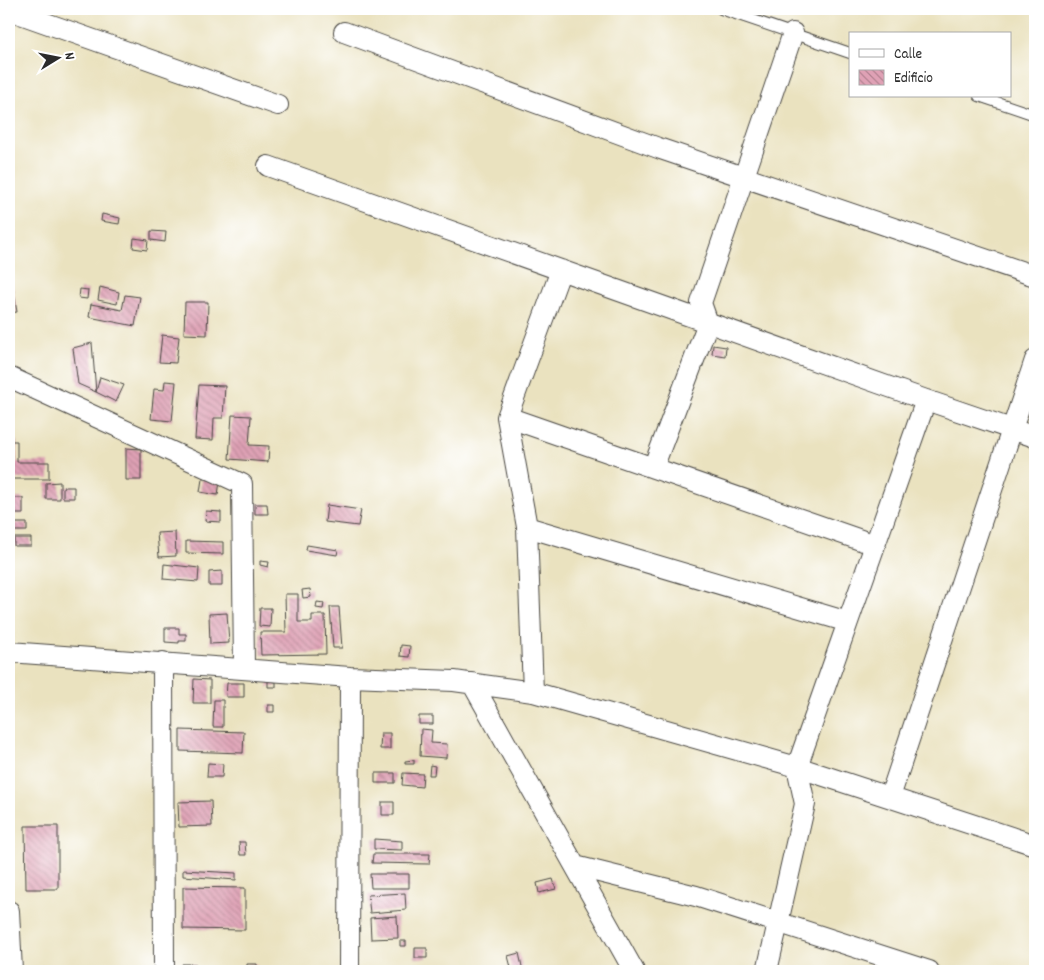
<svg xmlns="http://www.w3.org/2000/svg" width="1044" height="980" viewBox="0 0 1044 980" font-family="Dekko,sans-serif">
  <style>
    .building { fill: url(#building-back-hatch) }
    .lines { fill: none; stroke-linecap: round; stroke-linejoin: round }
    .service-casing { stroke: #484641; stroke-width: 12 }
    .minor-casing { stroke: #484641; stroke-width: 22 }
    .service { stroke: #fff; stroke-width: 10 }
    .minor { stroke: #fff; stroke-width: 20 }
  </style>
  <defs>
    <pattern id="building-back-hatch" width="6" height="6" patternUnits="userSpaceOnUse" patternTransform="scale(1.25)"><rect width="6" height="6" fill="#dfa1b5"/><path d="M-1 5l2 2M0 0l6 6M5-1l2 2" fill="none" stroke="#b58393"/></pattern>
  </defs>
  <rect width="100%" height="100%" fill="#fff"/>
  <filter id="ink" filterUnits="userSpaceOnUse"><feTurbulence type="fractalNoise" baseFrequency=".02" numOctaves="2"/><feDisplacementMap in="SourceGraphic" scale="10" xChannelSelector="R" yChannelSelector="G"/><feConvolveMatrix kernelMatrix="1 2 1 2 8 2 1 2 1" color-interpolation-filters="sRGB"/></filter>
  <filter id="wash" filterUnits="userSpaceOnUse"><feTurbulence type="fractalNoise" baseFrequency=".0096" numOctaves="4" result="noise"/><feDisplacementMap in="SourceGraphic" scale="20" xChannelSelector="R" yChannelSelector="G"/><feGaussianBlur stdDeviation="1.12" result="paint"/><feColorMatrix in="noise" values="0 0 0 0 0 0 0 0 0 0 0 0 0 0 0 0 0 1.4 0 .05"/><feComposite in="paint" operator="in"/></filter>
  <g filter="url(#wash)">
    <rect width="100%" height="100%" fill="#eae2bf"/>
    <g id="blocks">
      <path class="building" d="M 102,214 L 120,218 L 119,224 L 101,221 Z
        M 151,231 L 166,232 L 165,242 L 151,240 Z
        M 134,238 L 148,240 L 147,250 L 133,248 Z
        M 9,264 L 17,312 L 9,313 Z
        M 100,287 L 119,292 L 117,304 L 98,300 Z
        M 80,289 L 88,290 L 87,299 L 79,298 Z
        M 125,295 L 140,297 L 135,326 L 89,317 L 91,304 L 122,310 Z
        M 185,302 L 208,302 L 207,335 L 184,334 Z
        M 162,335 L 179,337 L 176,363 L 159,362 Z
        M 92,343 L 96,392 L 78,384 L 73,348 Z
        M 713,345 L 726,347 L 725,356 L 712,354 Z
        M 100,377 L 124,385 L 116,402 L 96,392 Z
        M 165,381 L 176,382 L 172,421 L 151,419 L 154,389 L 164,390 Z
        M 199,385 L 225,386 L 223,418 L 214,418 L 213,440 L 195,439 Z
        M 11,405 L 12,417 L 9,418 L 9,406 Z
        M 232,415 L 251,416 L 249,445 L 269,446 L 268,462 L 229,459 Z
        M 9,441 L 17,441 L 17,462 L 49,462 L 49,479 L 9,479 Z
        M 126,448 L 141,449 L 141,480 L 126,480 Z
        M 202,479 L 220,481 L 218,495 L 200,492 Z
        M 60,482 L 60,499 L 46,499 L 46,483 Z
        M 63,487 L 74,487 L 74,498 L 63,498 Z
        M 9,498 L 23,498 L 23,514 L 9,514 Z
        M 255,504 L 267,504 L 268,514 L 255,514 Z
        M 327,505 L 361,510 L 358,526 L 325,522 Z
        M 206,511 L 221,512 L 221,522 L 205,521 Z
        M 12,523 L 27,523 L 27,531 L 12,531 Z
        M 175,532 L 176,556 L 159,557 L 157,533 Z
        M 14,538 L 31,538 L 31,546 L 14,546 Z
        M 186,541 L 223,542 L 223,554 L 186,553 Z
        M 307,545 L 338,550 L 337,555 L 306,550 Z
        M 260,561 L 269,562 L 268,567 L 260,565 Z
        M 164,564 L 199,568 L 198,582 L 163,579 Z
        M 222,571 L 222,586 L 209,586 L 209,572 Z
        M 310,589 L 311,597 L 303,598 L 302,590 Z
        M 285,594 L 298,594 L 298,622 L 312,622 L 312,615 L 325,615 L 326,654 L 261,655 L 260,632 L 286,632 Z
        M 317,602 L 324,603 L 323,609 L 316,608 Z
        M 330,607 L 339,607 L 342,648 L 333,648 Z
        M 260,608 L 271,608 L 270,627 L 259,626 Z
        M 227,613 L 229,643 L 210,644 L 209,614 Z
        M 165,628 L 179,628 L 179,634 L 186,634 L 186,641 L 179,641 L 179,643 L 165,642 Z
        M 401,645 L 410,646 L 409,657 L 400,656 Z
        M 194,679 L 210,680 L 210,703 L 193,703 Z
        M 268,681 L 276,682 L 276,687 L 268,687 Z
        M 227,683 L 244,683 L 244,697 L 226,697 Z
        M 214,700 L 223,700 L 223,727 L 213,727 Z
        M 268,705 L 274,705 L 274,712 L 268,712 Z
        M 419,716 L 433,716 L 433,724 L 419,724 Z
        M 421,729 L 432,730 L 431,743 L 447,744 L 446,758 L 420,756 Z
        M 180,730 L 244,732 L 243,753 L 180,751 Z
        M 381,733 L 390,733 L 390,749 L 380,749 Z
        M 414,760 L 414,764 L 405,764 L 405,761 Z
        M 208,763 L 223,764 L 222,777 L 207,777 Z
        M 430,765 L 435,766 L 434,775 L 429,775 Z
        M 375,773 L 395,773 L 395,783 L 375,783 Z
        M 403,773 L 423,774 L 422,787 L 402,785 Z
        M 211,801 L 212,826 L 179,827 L 178,802 Z
        M 382,802 L 394,802 L 394,815 L 382,815 Z
        M 25,826 L 58,826 L 58,889 L 26,889 Z
        M 374,839 L 402,841 L 402,850 L 374,849 Z
        M 239,842 L 245,842 L 246,855 L 240,855 Z
        M 373,854 L 430,854 L 429,864 L 372,863 Z
        M 183,870 L 236,873 L 236,880 L 183,876 Z
        M 370,874 L 409,874 L 409,888 L 371,888 Z
        M 553,879 L 556,889 L 539,893 L 537,883 Z
        M 183,887 L 245,888 L 245,930 L 183,929 Z
        M 405,893 L 406,910 L 370,913 L 368,895 Z
        M 397,916 L 398,938 L 371,939 L 370,918 Z
        M 400,941 L 406,941 L 406,946 L 400,946 Z
        M 415,948 L 427,948 L 427,958 L 415,958 Z
        M 519,953 L 523,971 L 512,971 L 508,956 Z
        M 182,964 L 195,964 L 195,971 L 182,971 Z
        M 247,964 L 257,964 L 257,971 L 247,971 Z"/>
    </g>
  </g>
  <g filter="url(#ink)">
    <use href="#blocks" fill-opacity="0" stroke="#484641" stroke-width="1"/>
    <g class="lines">
      <defs>
        <path id="service" d="M 721,9 L 850,53
          M 979,96 L 1035,115"/>
        <path id="minor" d="M 9,10 L 278,105
          M 344,32 L 661,149 L 1035,276
          M 268,166 L 926,400 L 1035,437
          M 9,377 L 242,484 L 244,668
          M 507,417 L 875,545
          M 653,468 L 708,323 L 701,303 L 793,33
          M 527,527 L 848,622
          M 9,652 L 350,677 L 454,681 L 533,692 L 797,767 L 1035,845
          M 163,662 L 164,971
          M 472,683 L 634,971
          M 533,692 L 527,527 L 507,417 L 561,270
          M 890,797 L 1035,360
          M 575,866 L 696,896 L 929,971
          M 9,911 L 12,971
          M 349,971 L 350,677
          M 767,971 L 805,804 L 797,767 L 926,400"/>
      </defs>
      <use href="#service" class="service-casing"/>
      <use href="#minor" class="minor-casing"/>
      <use href="#service" class="service"/>
      <use href="#minor" class="minor"/>
    </g>
  </g>
  <rect width="1044" height="980" fill="none" stroke="#fff" stroke-width="30"/>
  <rect x="849" y="32" width="162" height="65" fill="#ffffff" stroke="#aaaaaa"/>
  <rect x="859" y="49" width="25" height="8" fill="#ffffff" stroke="#aaaaaa"/>
  <text x="894" y="58" font-size="15" fill="#2b2b2b">Calle</text>
  <rect x="859" y="70" width="25" height="15" fill="url(#building-back-hatch)" stroke="#aaaaaa"/>
  <text x="894" y="82" font-size="15" fill="#2b2b2b">Edificio</text>
  <g transform="translate(58 58) rotate(80)" stroke="#ffffff" stroke-width="4" paint-order="stroke">
  <path d="M0-4L9 19L0 12L-9 19Z" fill="#2b2b2b"/>
  <text y="-8" font-size="14" font-weight="bold" text-anchor="middle" fill="#2b2b2b">N</text>
  </g>
</svg>
